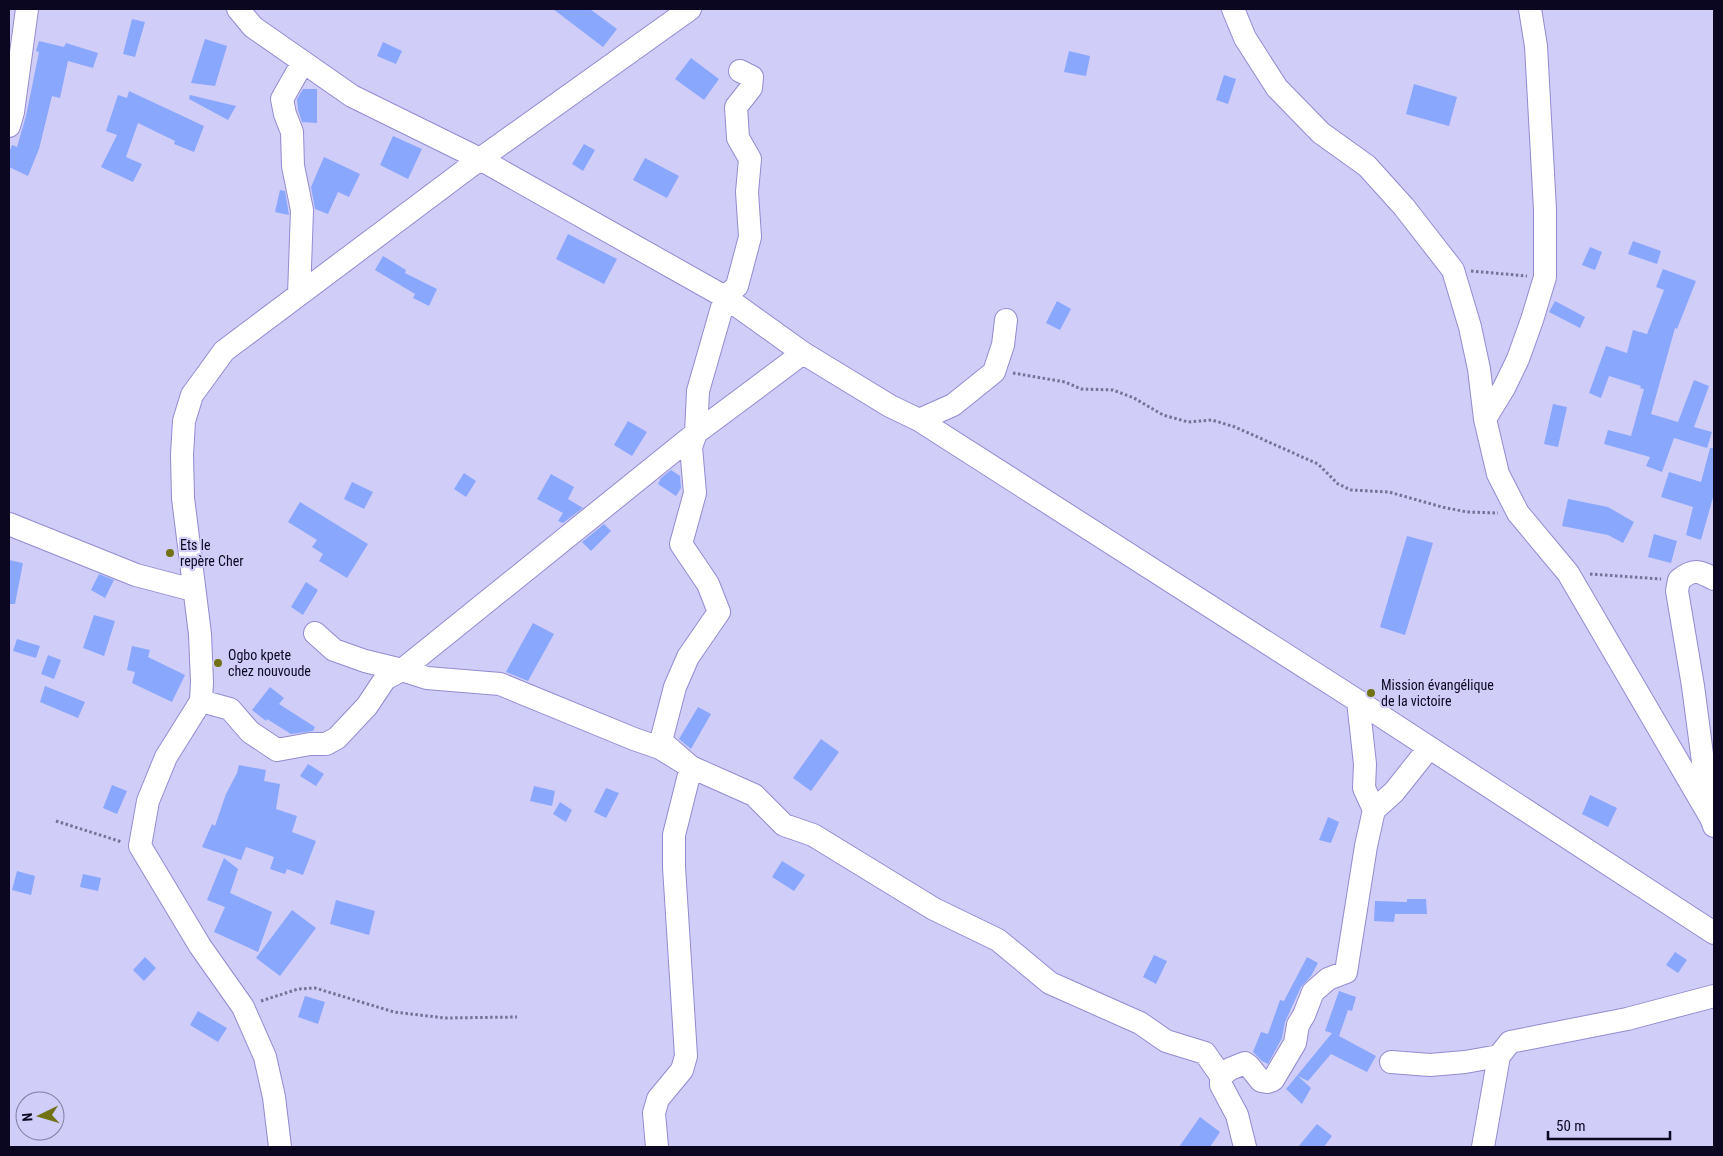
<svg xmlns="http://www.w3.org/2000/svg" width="1723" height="1156" viewBox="0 0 1723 1156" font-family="'Roboto Condensed',sans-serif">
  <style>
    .building { fill: #89a7fc }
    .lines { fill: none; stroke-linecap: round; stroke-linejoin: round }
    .minor-casing { stroke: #938bd0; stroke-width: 24 }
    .path { stroke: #767295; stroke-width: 3; stroke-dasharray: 2.5 2.5; stroke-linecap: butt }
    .minor { stroke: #fff; stroke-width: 22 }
    .poi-dot { fill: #727114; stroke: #d0cdf9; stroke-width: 2 }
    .labels { text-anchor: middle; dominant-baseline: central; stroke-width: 4.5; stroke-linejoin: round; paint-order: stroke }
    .poi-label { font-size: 14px; fill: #0c0720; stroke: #d0cdf9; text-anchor: start }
  </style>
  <rect width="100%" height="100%" fill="#d0cdf9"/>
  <path class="building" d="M 553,9 L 590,9 L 617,29 L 603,47 Z
    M 132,19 L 145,22 L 135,57 L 123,54 Z
    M 205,39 L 227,46 L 215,86 L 191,83 Z
    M 39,41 L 64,47 L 66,43 L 98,53 L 93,68 L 68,61 L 60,98 L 52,96 L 39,149 L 28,176 L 9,167 L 9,153 L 12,145 L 17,147 L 26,116 L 39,52 L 36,51 Z
    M 383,42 L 402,51 L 396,64 L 377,56 Z
    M 1069,51 L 1090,56 L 1086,76 L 1064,72 Z
    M 691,58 L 719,79 L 704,100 L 675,79 Z
    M 1224,75 L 1236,79 L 1228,104 L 1216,100 Z
    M 1414,84 L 1457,97 L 1449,126 L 1406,114 Z
    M 303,89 L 317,89 L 317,123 L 302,122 L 298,110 L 297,99 Z
    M 129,91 L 204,126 L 194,152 L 174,144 L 175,141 L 138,123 L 126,157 L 142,164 L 133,182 L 101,167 L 117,135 L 106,131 L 118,95 L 127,98 Z
    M 190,95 L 236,106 L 228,120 L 189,99 Z
    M 393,136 L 422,149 L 408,179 L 380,165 Z
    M 584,144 L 595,150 L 583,171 L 572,164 Z
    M 324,157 L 360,174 L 349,197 L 338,192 L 328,214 L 315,209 L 311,187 Z
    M 645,158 L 679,176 L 667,198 L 633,180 Z
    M 280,190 L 285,191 L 289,215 L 275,212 Z
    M 568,234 L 617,259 L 604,284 L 556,259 Z
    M 1633,241 L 1661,251 L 1657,264 L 1628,254 Z
    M 1590,247 L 1602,252 L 1595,270 L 1582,265 Z
    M 383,256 L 406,270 L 405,273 L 437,289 L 429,306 L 413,298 L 415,294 L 375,270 Z
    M 1663,269 L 1696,281 L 1677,329 L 1675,328 L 1651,414 L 1678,422 L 1694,380 L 1709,386 L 1694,427 L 1712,432 L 1707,448 L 1674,438 L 1662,472 L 1646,466 L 1650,457 L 1604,444 L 1608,430 L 1631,436 L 1644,389 L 1640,388 L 1641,386 L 1609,376 L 1601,398 L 1589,393 L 1606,346 L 1627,353 L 1633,330 L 1647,334 L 1664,290 L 1656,287 Z
    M 1057,301 L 1071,309 L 1060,330 L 1046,323 Z
    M 1555,301 L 1585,317 L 1580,328 L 1549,312 Z
    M 1553,404 L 1567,407 L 1558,447 L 1544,444 Z
    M 628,421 L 647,432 L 632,456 L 614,445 Z
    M 1710,448 L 1714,448 L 1714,494 L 1701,540 L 1686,535 L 1693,507 L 1661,497 L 1669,472 L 1701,482 Z
    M 671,470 L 680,476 L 681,488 L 676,496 L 658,484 L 661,478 Z
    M 464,473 L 476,481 L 466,497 L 454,489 Z
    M 551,474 L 574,487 L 568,499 L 583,508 L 563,523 L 558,521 L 563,513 L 537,499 Z
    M 352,482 L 373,492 L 364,509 L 344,499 Z
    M 1568,499 L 1608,507 L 1634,522 L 1623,543 L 1608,535 L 1562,526 Z
    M 300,502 L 368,544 L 347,578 L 319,561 L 323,554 L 312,547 L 317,540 L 288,522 Z
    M 604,524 L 611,531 L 591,551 L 582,542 Z
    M 1654,534 L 1677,541 L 1671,563 L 1648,557 Z
    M 1407,536 L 1433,543 L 1405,635 L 1380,627 Z
    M 9,560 L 23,563 L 15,604 L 9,604 Z
    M 99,574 L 114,580 L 105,598 L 91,590 Z
    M 306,582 L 318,590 L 303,615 L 291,607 Z
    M 94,615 L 115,621 L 104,656 L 83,648 Z
    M 533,623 L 554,634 L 528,681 L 506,672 Z
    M 17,639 L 40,646 L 36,658 L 13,651 Z
    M 132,646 L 150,650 L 148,657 L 185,675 L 172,702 L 132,683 L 135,672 L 127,670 Z
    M 48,655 L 61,660 L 54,679 L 41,674 Z
    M 45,686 L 85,702 L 78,718 L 40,702 Z
    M 270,687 L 284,698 L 279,704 L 315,727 L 313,731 L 291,734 L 267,719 L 266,721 L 252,710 Z
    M 698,707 L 711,714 L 691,749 L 679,739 Z
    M 821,739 L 839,752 L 811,791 L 793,778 Z
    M 308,764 L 324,774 L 316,786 L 300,776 Z
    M 239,765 L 266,770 L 264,781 L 280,784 L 276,809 L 297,816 L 292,832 L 316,841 L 303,875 L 287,869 L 285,874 L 270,869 L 274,857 L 246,847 L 241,860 L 202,847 L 212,824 L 215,826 L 226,794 L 237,773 Z
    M 112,785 L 127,791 L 117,814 L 103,808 Z
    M 534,786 L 555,791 L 552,806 L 530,801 Z
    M 606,788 L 619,793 L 606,818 L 594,812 Z
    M 1590,795 L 1617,808 L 1608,827 L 1582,814 Z
    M 560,802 L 572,810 L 566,822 L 553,814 Z
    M 1328,817 L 1339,822 L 1331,843 L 1319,840 Z
    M 224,858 L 238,869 L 230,893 L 272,912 L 258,952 L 214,932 L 225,907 L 207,900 Z
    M 782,861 L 805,875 L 794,891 L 772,877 Z
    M 17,871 L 35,876 L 31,895 L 12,890 Z
    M 83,874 L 101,878 L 98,891 L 80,887 Z
    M 1407,899 L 1426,899 L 1427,914 L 1395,914 L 1394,922 L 1374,921 L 1375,901 L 1407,902 Z
    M 336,900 L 375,911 L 369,935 L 330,924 Z
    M 292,910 L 316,928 L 280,976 L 256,958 Z
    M 1675,952 L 1687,960 L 1678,973 L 1666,965 Z
    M 1154,955 L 1167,961 L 1156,984 L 1143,977 Z
    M 145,957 L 156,968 L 144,981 L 133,970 Z
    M 1307,957 L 1318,963 L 1311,976 L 1301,987 L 1285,1022 L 1282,1038 L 1268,1064 L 1262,1061 L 1253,1052 L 1261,1032 L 1268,1034 L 1280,1000 L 1284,1001 Z
    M 1339,991 L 1356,997 L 1352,1011 L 1348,1010 L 1339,1036 L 1376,1056 L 1367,1072 L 1331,1054 L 1308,1081 L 1298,1076 L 1311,1088 L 1302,1104 L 1286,1089 L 1332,1033 L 1325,1031 Z
    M 305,996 L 325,1002 L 318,1024 L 298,1017 Z
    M 198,1011 L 227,1028 L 218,1042 L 190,1025 Z
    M 1200,1117 L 1220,1132 L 1210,1147 L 1179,1147 Z
    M 1317,1124 L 1332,1136 L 1324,1147 L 1298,1147 Z"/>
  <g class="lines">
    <defs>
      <path id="minor" d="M 238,9 L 253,27 L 352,96 L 480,159 L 725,297 L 803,353 L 890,406 L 919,420 L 1358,701 L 1714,933
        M 1233,9 L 1245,38 L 1277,88 L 1321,133 L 1367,166 L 1404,207 L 1453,270 L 1470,327 L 1479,369 L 1485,419 L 1498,474 L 1518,513 L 1568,573 L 1711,818 L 1714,826
        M 9,126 L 13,112 L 27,9
        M 299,295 L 302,210 L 293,166 L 292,132 L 285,114 L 282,99 L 303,62
        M 1485,419 L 1504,388 L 1518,359 L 1532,320 L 1545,277 L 1545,210 L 1536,46 L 1530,9
        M 919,420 L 953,405 L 994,372 L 1003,345 L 1006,320
        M 9,524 L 136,575 L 193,590
        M 315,633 L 334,650 L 365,661 L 402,670 L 427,678 L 500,684 L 634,739 L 660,748 L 691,767 L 754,795 L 784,825 L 813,835 L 934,909 L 998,940 L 1050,983 L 1140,1023 L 1166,1041 L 1205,1053 L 1221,1076 L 1221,1085 L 1237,1115 L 1245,1147
        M 201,701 L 230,709 L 250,732 L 277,750 L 310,744 L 326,744 L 337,738 L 367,706 L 385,679 L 402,670 L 696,433 L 803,353
        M 1709,807 L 1693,686 L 1677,591 L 1679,580 C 1694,568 1699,571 1714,579
        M 1374,810 L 1394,792 L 1429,748
        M 1391,1062 L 1430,1065 L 1465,1062 L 1499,1056
        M 1221,1076 L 1230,1069 L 1245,1063 L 1249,1066 L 1261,1081 L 1267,1082 L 1273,1080 L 1295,1043 L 1298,1025 L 1304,1015 L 1313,992 L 1328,979 L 1346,972 L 1366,846 L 1374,810 L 1364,788 L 1365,764 L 1358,701
        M 280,1147 L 274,1097 L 265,1057 L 243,1007 L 200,946 L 140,846 L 148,801 L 166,757 L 201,701 L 202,682 L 200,634 L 183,498 L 182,455 L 184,421 L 192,395 L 224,351 L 480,159 L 690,9
        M 657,1147 L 654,1113 L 658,1099 L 682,1070 L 686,1056 L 674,867 L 674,835 L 691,767 L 661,741 L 675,687 L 688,657 L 719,612 L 708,584 L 681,544 L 695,493 L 691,447 L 696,433 L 698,391 L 725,297 L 737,286 L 750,237 L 747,192 L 750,159 L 738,138 L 736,107 L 751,88 L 752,77 L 740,71
        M 1483,1147 L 1499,1056 L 1510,1042 L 1627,1019 L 1714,996"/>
    </defs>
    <use href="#minor" class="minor-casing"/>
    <path class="path" d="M 1471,271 L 1527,276
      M 1013,373 L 1065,382 L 1081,389 L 1113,390 L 1134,398 L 1163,415 L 1188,422 L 1212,420 L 1235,427 L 1318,464 L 1338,484 L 1351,490 L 1389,492 L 1442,507 L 1467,512 L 1498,513
      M 1590,574 L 1661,579
      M 56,821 L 122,842
      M 261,1001 L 298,989 L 315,988 L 394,1012 L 445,1018 L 517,1017"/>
    <use href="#minor" class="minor"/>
  </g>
  <g class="poi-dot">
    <circle cx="170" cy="553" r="5"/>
    <circle cx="218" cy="663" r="5"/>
    <circle cx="1371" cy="693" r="5"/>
  </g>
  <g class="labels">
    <g class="poi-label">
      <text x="180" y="545">Ets le<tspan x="180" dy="16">repère Cher</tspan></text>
      <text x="228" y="655">Ogbo kpete<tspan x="228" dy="16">chez nouvoude</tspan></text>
      <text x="1381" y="685">Mission évangélique<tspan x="1381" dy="16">de la victoire</tspan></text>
    </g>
  </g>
  <rect width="1723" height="1156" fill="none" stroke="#0c0720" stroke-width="20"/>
  <g transform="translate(40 1116) rotate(265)"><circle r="24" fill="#d0cdf9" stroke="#827ea2"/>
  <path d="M0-4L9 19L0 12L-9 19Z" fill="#727114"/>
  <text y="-8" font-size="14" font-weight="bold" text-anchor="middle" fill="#0c0720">N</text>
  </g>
  <path d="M1548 1131v8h122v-8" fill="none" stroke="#0c0720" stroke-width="2.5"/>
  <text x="1556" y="1131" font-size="15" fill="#0c0720" stroke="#d0cdf9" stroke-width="4" paint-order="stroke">50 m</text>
</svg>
